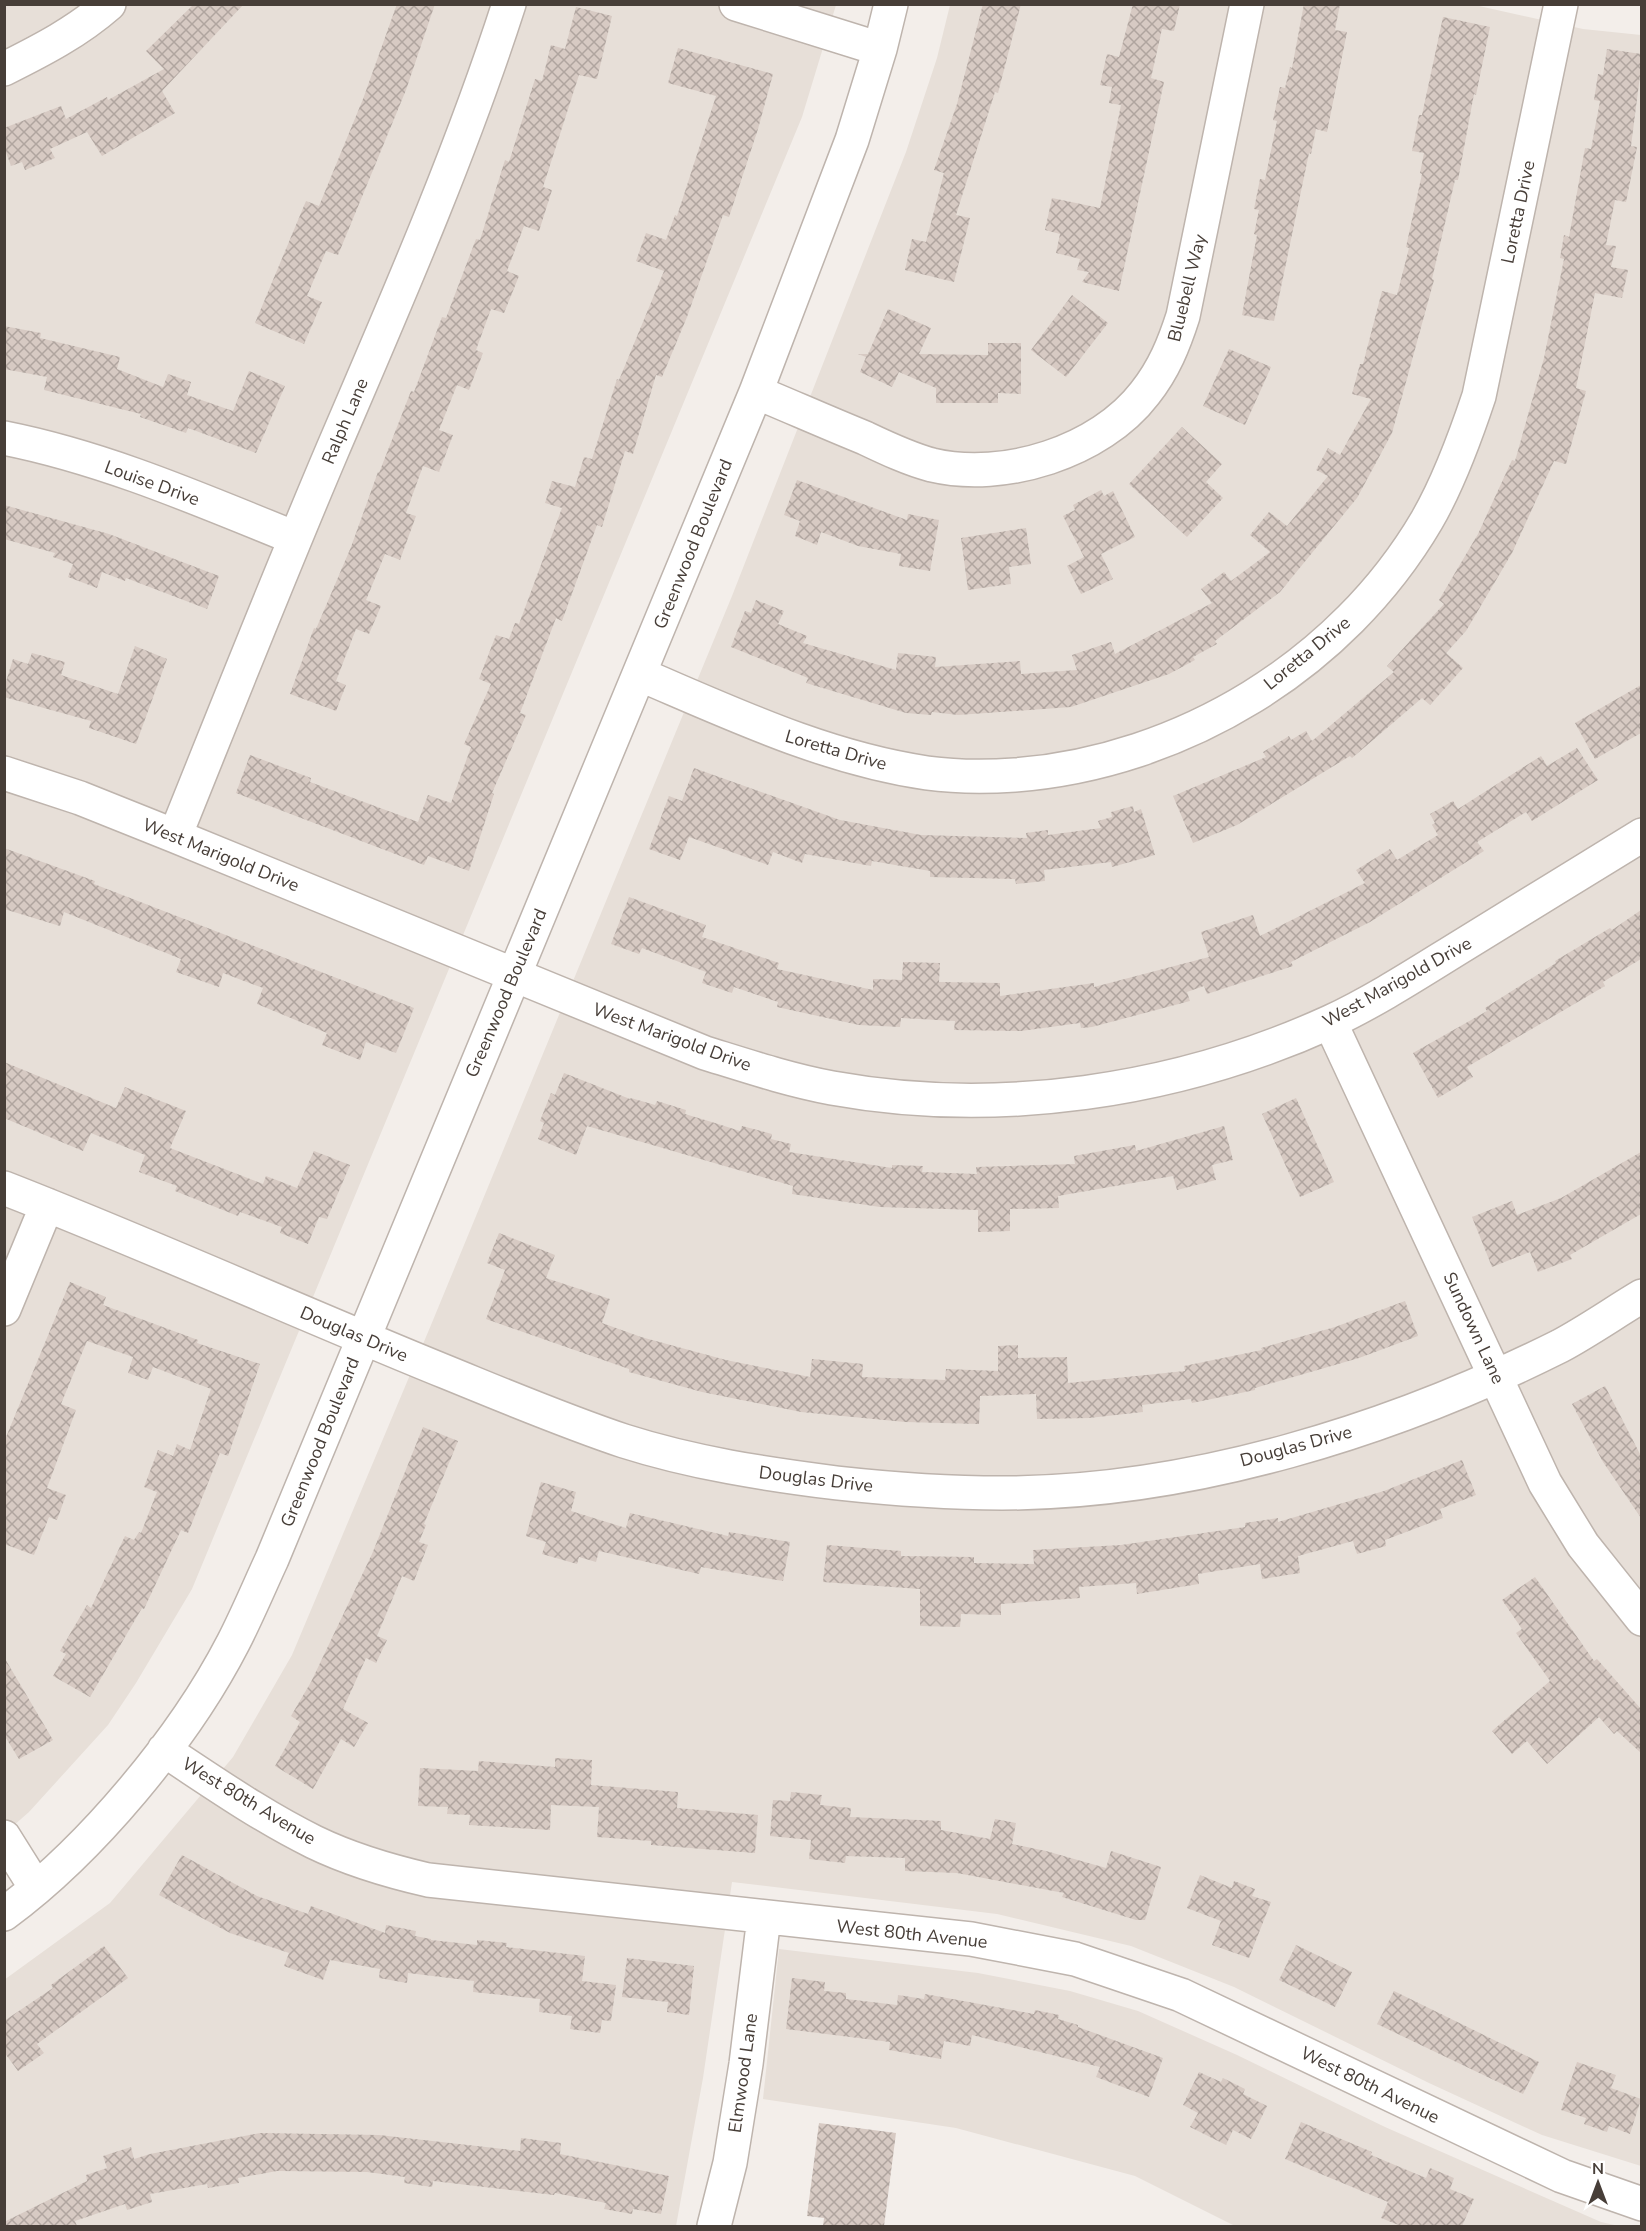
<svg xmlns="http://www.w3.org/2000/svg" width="1646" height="2231" viewBox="0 0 1646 2231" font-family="'Nunito Sans',sans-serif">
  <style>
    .residential { fill: #e7dfd8 }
    .building { fill: url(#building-cross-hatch) }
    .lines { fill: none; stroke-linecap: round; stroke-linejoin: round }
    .minor-casing { stroke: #beb4ad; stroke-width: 36 }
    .minor { stroke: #fff; stroke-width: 33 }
    .labels { text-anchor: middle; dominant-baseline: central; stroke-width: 4.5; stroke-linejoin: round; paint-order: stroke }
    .street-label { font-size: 18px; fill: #473e38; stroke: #fff }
  </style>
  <defs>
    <pattern id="building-cross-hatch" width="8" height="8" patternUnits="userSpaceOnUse" patternTransform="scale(1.5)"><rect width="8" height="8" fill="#d7cac3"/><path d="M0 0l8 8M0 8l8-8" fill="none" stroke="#b0a59f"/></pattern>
  </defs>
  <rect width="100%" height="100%" fill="#f3eeea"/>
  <path class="residential" d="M 1470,4 L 1583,29 L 1641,35 L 1641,2166 L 1542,2135 L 1429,2083 L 1234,1987 L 1131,1946 L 997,1914 L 732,1882 L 703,2078 L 676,2226 L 5,2226 L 4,1980 L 110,1903 L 233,1757 L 292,1655 L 431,1325 L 732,596 L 906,152 L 937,58 L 950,5 Z
    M 5,5 L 836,5 L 802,117 L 192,1589 L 136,1683 L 108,1725 L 29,1812 L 5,1833 Z
    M 779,1949 L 978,1973 L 1070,1991 L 1138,2011 L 1237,2055 L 1385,2127 L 1601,2222 L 1619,2226 L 1235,2226 L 1135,2176 L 956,2128 L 763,2099 Z"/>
  <path class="building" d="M 194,4 L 244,4 L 162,91 L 175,113 L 102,156 L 87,132 L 50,149 L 55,158 L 25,170 L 22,162 L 11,166 L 4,147 L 4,128 L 61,106 L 66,119 L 107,97 L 108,100 L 164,69 L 146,51 Z
    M 397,4 L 435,4 L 406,90 L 338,255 L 326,251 L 307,296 L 322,302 L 304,344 L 255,323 L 306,201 L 319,206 L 363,99 Z
    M 983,4 L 1021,4 L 998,93 L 995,92 L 956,215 L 970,218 L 954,282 L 905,270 L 912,239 L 926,242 L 944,173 L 934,170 L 957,104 Z
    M 1133,4 L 1180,4 L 1174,31 L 1162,29 L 1151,78 L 1164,82 L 1119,291 L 1082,282 L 1089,272 L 1077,270 L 1080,259 L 1056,253 L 1060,234 L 1045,230 L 1052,198 L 1100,208 L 1121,105 L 1109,103 L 1112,87 L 1100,85 L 1107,54 L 1119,57 Z
    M 1304,4 L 1340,4 L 1335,30 L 1347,32 L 1327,132 L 1316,129 L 1311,154 L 1309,153 L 1274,321 L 1242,315 L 1257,235 L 1254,234 L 1259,210 L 1254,209 L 1260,179 L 1265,180 L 1277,121 L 1273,120 L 1280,87 L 1285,88 L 1290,67 L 1292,68 Z
    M 576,7 L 612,16 L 597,79 L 579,75 L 543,187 L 552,190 L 539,231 L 524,226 L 507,271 L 519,276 L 504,313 L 491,309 L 476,350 L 483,353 L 469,390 L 457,385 L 439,430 L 453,435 L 439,472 L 423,466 L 406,513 L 416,516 L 400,560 L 385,554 L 366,600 L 381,606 L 369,634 L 356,629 L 336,681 L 346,685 L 336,711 L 290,694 L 314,628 L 316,629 L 351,547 L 378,472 L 379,473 L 411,391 L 414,392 L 442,317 L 446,318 L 476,239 L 480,240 L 505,160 L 509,162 L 535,79 L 542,81 L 551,45 L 565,49 Z
    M 1443,17 L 1490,27 L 1476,95 L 1474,94 L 1458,180 L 1455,180 L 1432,279 L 1434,280 L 1392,433 L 1357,498 L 1280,592 L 1215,641 L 1217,644 L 1193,657 L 1195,660 L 1169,674 L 1071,707 L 958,715 L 932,712 L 931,715 L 906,713 L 806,683 L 808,678 L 731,647 L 745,611 L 751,613 L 756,600 L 784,611 L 778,624 L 807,636 L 803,643 L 896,670 L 898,653 L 936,657 L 935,667 L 1020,661 L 1021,674 L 1077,670 L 1072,655 L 1111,642 L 1115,654 L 1212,603 L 1201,589 L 1224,572 L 1231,581 L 1270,552 L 1250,535 L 1269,512 L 1287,526 L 1328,476 L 1316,470 L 1328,448 L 1340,455 L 1371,399 L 1352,394 L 1360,364 L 1363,364 L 1382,291 L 1397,295 L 1409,248 L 1406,247 L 1422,174 L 1420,173 L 1424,153 L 1412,151 L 1419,115 L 1422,115 Z
    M 678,48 L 773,74 L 758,129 L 729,217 L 723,215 L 687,317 L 662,377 L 656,375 L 633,454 L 625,451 L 602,527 L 597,525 L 562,621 L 556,618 L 520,713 L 526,715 L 492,793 L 494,794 L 469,871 L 428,856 L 424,865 L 236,793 L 250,755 L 311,778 L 310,782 L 418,822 L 428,795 L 451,803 L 471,747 L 464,744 L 491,684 L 479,679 L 496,635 L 509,639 L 515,623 L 519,624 L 562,508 L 545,503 L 552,481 L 575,487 L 584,457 L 592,459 L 617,379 L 619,380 L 664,271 L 636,261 L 646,233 L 666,240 L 675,215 L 677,216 L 716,96 L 668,83 Z
    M 1607,49 L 1641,54 L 1641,68 L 1631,146 L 1637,147 L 1626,202 L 1615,200 L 1606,245 L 1616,246 L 1611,267 L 1628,270 L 1622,298 L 1595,293 L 1576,388 L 1586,391 L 1566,464 L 1554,461 L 1512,553 L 1466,631 L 1446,653 L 1463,668 L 1430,705 L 1422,698 L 1352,758 L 1350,756 L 1237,825 L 1193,843 L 1173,796 L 1266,757 L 1263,752 L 1289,736 L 1291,740 L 1306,731 L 1312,741 L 1394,672 L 1387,666 L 1444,604 L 1439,600 L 1478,534 L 1512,460 L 1515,461 L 1544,358 L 1564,259 L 1560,258 L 1564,235 L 1569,237 L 1585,148 L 1591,149 L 1600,101 L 1594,100 L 1598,74 L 1603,75 Z
    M 1072,295 L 1108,323 L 1066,377 L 1031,350 Z
    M 888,309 L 931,328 L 919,354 L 988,355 L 988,343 L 1021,343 L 1021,394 L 998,393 L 998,403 L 936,403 L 936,388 L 899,372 L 892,387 L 860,372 L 866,357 L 858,354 L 868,354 Z
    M 4,326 L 41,333 L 40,338 L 120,357 L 117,369 L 163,387 L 168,374 L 191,382 L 187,395 L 233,411 L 249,371 L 285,386 L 256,453 L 188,428 L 186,433 L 140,417 L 141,414 L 44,390 L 47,377 L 4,369 Z
    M 1229,349 L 1271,367 L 1245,425 L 1203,406 Z
    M 1182,427 L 1222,464 L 1206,482 L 1223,498 L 1187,537 L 1129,484 Z
    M 797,480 L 907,520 L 908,514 L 939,520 L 930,571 L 899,566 L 901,554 L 858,546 L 821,532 L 817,545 L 795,536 L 800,521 L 784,515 Z
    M 1101,490 L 1104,496 L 1113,491 L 1135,537 L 1101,554 L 1113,579 L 1081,594 L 1067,566 L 1084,557 L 1063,516 L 1075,510 L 1073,505 Z
    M 4,505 L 109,534 L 219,576 L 207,609 L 126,578 L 125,581 L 102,572 L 97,588 L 68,577 L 73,564 L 53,557 L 55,553 L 4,539 Z
    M 1026,528 L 1031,564 L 1009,567 L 1011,584 L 968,590 L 961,538 Z
    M 135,646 L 167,659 L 136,744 L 89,728 L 91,721 L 4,697 L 4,688 L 13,659 L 28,664 L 32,653 L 65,662 L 61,675 L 118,694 Z
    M 1641,685 L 1641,733 L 1595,759 L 1575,723 Z
    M 1577,748 L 1598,780 L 1532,821 L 1526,812 L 1477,842 L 1484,851 L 1370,922 L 1291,962 L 1293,966 L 1207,994 L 1204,986 L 1187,992 L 1190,1001 L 1092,1027 L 1081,1028 L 1080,1023 L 1021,1031 L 954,1030 L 955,1021 L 901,1018 L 900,1027 L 859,1025 L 777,1007 L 778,1002 L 734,987 L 732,993 L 702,983 L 706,972 L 642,948 L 639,954 L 611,944 L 629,897 L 706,925 L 702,937 L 779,963 L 777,969 L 873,990 L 873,979 L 902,980 L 903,962 L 940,963 L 939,982 L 1000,983 L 1000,996 L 1094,983 L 1094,987 L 1209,957 L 1201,932 L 1253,915 L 1260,936 L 1365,883 L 1356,870 L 1390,849 L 1397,860 L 1438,835 L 1432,825 L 1435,823 L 1430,814 L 1453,801 L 1458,809 L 1541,756 L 1547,766 Z
    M 694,768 L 840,820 L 921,835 L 1027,838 L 1026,833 L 1048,830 L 1048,835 L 1101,828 L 1098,821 L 1112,817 L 1111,812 L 1133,806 L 1134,812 L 1141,809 L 1155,855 L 1112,867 L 1111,862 L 1044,870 L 1045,881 L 1016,884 L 1015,879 L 930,877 L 930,871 L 872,861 L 871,866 L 805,854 L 802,863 L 773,852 L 768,865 L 689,837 L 680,860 L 649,849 L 669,796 L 682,801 Z
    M 4,848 L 95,881 L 94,884 L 414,1008 L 396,1053 L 366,1042 L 360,1060 L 322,1045 L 327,1033 L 257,1004 L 263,988 L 223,973 L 219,987 L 176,972 L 181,959 L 64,912 L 60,926 L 4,909 Z
    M 1641,910 L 1641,959 L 1603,982 L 1605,986 L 1467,1067 L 1473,1077 L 1438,1098 L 1413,1053 L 1487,1011 L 1485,1008 L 1556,963 L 1555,961 L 1610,928 L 1612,930 Z
    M 4,1062 L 116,1108 L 125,1087 L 186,1111 L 170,1148 L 263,1184 L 266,1176 L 297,1188 L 314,1151 L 350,1165 L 327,1219 L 319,1217 L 308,1244 L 280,1233 L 282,1227 L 240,1212 L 238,1216 L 175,1191 L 177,1186 L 139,1172 L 145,1155 L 91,1133 L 83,1151 L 4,1118 Z
    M 564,1073 L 630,1099 L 631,1098 L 655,1105 L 657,1101 L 686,1110 L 685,1114 L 715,1123 L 740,1131 L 742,1126 L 772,1134 L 771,1139 L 791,1144 L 789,1152 L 892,1168 L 892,1165 L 923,1166 L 922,1172 L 977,1174 L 976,1167 L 1075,1164 L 1074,1156 L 1135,1145 L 1136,1151 L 1224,1126 L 1233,1160 L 1212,1165 L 1216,1180 L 1177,1190 L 1173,1176 L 1058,1196 L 1059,1208 L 1010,1209 L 1010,1231 L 978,1232 L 978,1210 L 880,1207 L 792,1194 L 793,1186 L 587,1126 L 576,1155 L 538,1139 L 544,1123 L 540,1121 L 551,1093 L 555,1095 Z
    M 1296,1098 L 1334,1182 L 1300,1197 L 1262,1114 Z
    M 1641,1152 L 1641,1214 L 1570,1255 L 1572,1259 L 1538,1272 L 1530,1252 L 1492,1267 L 1472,1217 L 1512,1201 L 1517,1215 L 1561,1198 Z
    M 499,1233 L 555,1255 L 546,1278 L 610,1299 L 602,1323 L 641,1337 L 726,1360 L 810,1377 L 812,1359 L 863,1364 L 862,1377 L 945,1380 L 946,1369 L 998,1371 L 998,1346 L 1018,1345 L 1018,1358 L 1067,1357 L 1068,1383 L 1185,1371 L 1184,1366 L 1262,1350 L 1261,1348 L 1335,1327 L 1405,1301 L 1418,1336 L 1359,1358 L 1255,1388 L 1255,1390 L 1192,1403 L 1191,1399 L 1142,1405 L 1143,1412 L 1089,1418 L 1037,1419 L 1036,1394 L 980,1396 L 979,1424 L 905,1422 L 801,1412 L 702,1392 L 629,1372 L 629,1369 L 486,1319 L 505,1270 L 487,1263 Z
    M 70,1282 L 106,1297 L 103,1305 L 198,1340 L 197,1343 L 260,1364 L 228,1456 L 220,1453 L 188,1533 L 181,1530 L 144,1609 L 142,1608 L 90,1697 L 53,1676 L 66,1654 L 60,1651 L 87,1605 L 91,1608 L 125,1536 L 134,1540 L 139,1532 L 141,1533 L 157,1492 L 144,1487 L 158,1450 L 173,1456 L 177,1444 L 190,1450 L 211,1389 L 153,1367 L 148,1380 L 128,1373 L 133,1357 L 87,1341 L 61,1404 L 76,1410 L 47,1488 L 66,1495 L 57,1520 L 49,1517 L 34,1555 L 4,1544 L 4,1442 Z
    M 1605,1386 L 1641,1456 L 1641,1518 L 1603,1462 L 1572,1404 Z
    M 423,1427 L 458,1441 L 424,1524 L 426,1525 L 419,1542 L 428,1545 L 414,1581 L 402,1576 L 377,1636 L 387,1640 L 376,1663 L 366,1658 L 343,1709 L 368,1723 L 354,1747 L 341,1739 L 313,1789 L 275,1766 L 300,1722 L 291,1716 L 311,1682 L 372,1554 Z
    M 1462,1460 L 1476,1495 L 1440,1509 L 1443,1518 L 1385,1540 L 1386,1546 L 1357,1554 L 1353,1541 L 1298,1556 L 1300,1573 L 1262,1579 L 1260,1564 L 1198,1574 L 1199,1584 L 1137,1594 L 1136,1583 L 1079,1587 L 1080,1598 L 1001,1604 L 1001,1615 L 961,1614 L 960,1627 L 920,1626 L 920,1589 L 823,1582 L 827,1545 L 901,1551 L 901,1556 L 974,1557 L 974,1563 L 1034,1564 L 1033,1550 L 1121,1545 L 1245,1527 L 1245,1523 L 1278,1518 L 1278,1522 L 1384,1491 Z
    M 541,1482 L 576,1492 L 571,1511 L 626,1528 L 630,1513 L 728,1536 L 729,1532 L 790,1542 L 783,1581 L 701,1567 L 699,1574 L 599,1551 L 596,1562 L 579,1557 L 577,1564 L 542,1554 L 546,1542 L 526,1536 Z
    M 1535,1577 L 1594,1661 L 1597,1659 L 1641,1709 L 1641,1753 L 1617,1731 L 1614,1734 L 1599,1717 L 1547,1764 L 1527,1741 L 1512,1754 L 1492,1731 L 1550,1681 L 1516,1633 L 1522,1629 L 1502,1600 Z
    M 4,1657 L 53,1740 L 19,1759 L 4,1735 Z
    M 555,1758 L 592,1760 L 591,1785 L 678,1792 L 677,1808 L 758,1815 L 755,1853 L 651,1845 L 651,1841 L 597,1837 L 599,1807 L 551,1805 L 550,1830 L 469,1825 L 470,1815 L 447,1814 L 448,1807 L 418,1806 L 420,1768 L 478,1771 L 479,1761 L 555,1767 Z
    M 791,1792 L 822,1795 L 820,1805 L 851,1808 L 850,1817 L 941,1821 L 941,1830 L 990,1839 L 995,1819 L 1016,1823 L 1012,1844 L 1046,1851 L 1106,1868 L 1111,1851 L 1161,1867 L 1145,1920 L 1136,1920 L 1062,1897 L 1064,1893 L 957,1873 L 905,1871 L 905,1858 L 846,1856 L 845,1863 L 809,1859 L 811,1840 L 770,1836 L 773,1800 L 790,1801 Z
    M 182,1855 L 257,1896 L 308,1914 L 311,1906 L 385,1933 L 386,1925 L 416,1931 L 415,1936 L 431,1939 L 431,1940 L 477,1945 L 477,1940 L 507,1943 L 506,1947 L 585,1956 L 582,1981 L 616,1985 L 611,2021 L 602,2020 L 600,2033 L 570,2029 L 572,2016 L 539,2012 L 540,1999 L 473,1992 L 474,1981 L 408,1973 L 407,1983 L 379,1978 L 380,1969 L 330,1960 L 323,1980 L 284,1966 L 289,1953 L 230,1933 L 159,1895 Z
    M 1200,1875 L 1232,1888 L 1234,1881 L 1255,1889 L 1252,1896 L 1271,1902 L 1249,1958 L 1212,1945 L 1221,1921 L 1187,1908 Z
    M 1296,1945 L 1352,1972 L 1335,2007 L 1279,1980 Z
    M 104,1946 L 128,1978 L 37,2044 L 44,2053 L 18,2071 L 4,2052 L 4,2021 L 53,1988 L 51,1985 Z
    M 627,1958 L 694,1966 L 689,2015 L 667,2012 L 668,2002 L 622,1997 Z
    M 792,1978 L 825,1982 L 824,1991 L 846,1993 L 846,1999 L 897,2005 L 898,1995 L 924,1999 L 925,1994 L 1034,2014 L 1035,2010 L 1059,2015 L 1058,2019 L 1078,2025 L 1078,2027 L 1163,2058 L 1149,2097 L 1096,2077 L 1100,2067 L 972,2035 L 970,2046 L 944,2041 L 941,2059 L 889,2050 L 890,2042 L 786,2029 Z
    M 1394,1991 L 1539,2062 L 1523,2094 L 1377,2024 Z
    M 1577,2062 L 1616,2075 L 1611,2088 L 1641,2099 L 1630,2134 L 1609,2126 L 1607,2132 L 1584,2124 L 1586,2118 L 1561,2110 Z
    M 1199,2072 L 1221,2082 L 1223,2078 L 1245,2089 L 1243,2094 L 1267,2106 L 1251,2139 L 1233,2130 L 1226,2145 L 1190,2127 L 1198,2113 L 1183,2105 Z
    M 1301,2122 L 1372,2152 L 1371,2155 L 1426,2178 L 1430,2168 L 1454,2178 L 1450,2189 L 1474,2199 L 1462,2226 L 1401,2226 L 1381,2218 L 1388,2202 L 1285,2159 Z
    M 819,2123 L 896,2133 L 884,2226 L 823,2226 L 824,2218 L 807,2216 Z
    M 260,2133 L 379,2135 L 520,2151 L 521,2138 L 561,2143 L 560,2154 L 669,2176 L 661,2214 L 633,2209 L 632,2214 L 604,2209 L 606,2203 L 555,2193 L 554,2195 L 433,2181 L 432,2187 L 404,2183 L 405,2177 L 367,2172 L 277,2171 L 238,2178 L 239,2183 L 208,2188 L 207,2184 L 150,2194 L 152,2202 L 127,2210 L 125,2204 L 75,2221 L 77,2226 L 4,2226 L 4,2222 L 87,2181 L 86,2175 L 107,2168 L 103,2156 L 131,2147 L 134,2159 L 150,2154 Z"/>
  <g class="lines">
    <defs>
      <path id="minor" d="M 736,4 L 880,49
        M 4,69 C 42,50 77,32 109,4
        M 756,392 C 792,407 828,423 865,438 C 886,448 909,459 932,465 C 1004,482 1100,452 1145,393 C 1164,369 1174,344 1183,316 L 1247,4
        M 4,438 C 105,458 201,500 295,538
        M 639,674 C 733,714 825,758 927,773 C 957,777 986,777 1015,775 C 1182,762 1342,665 1427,520 C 1449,482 1465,438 1479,396 L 1561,4
        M 4,773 L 80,798 L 175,836 L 705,1053 C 747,1066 789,1080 832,1088 C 998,1118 1176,1092 1330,1022 C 1377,1000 1421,971 1465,944 C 1524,908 1583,871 1642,835
        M 175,836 C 227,707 278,578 332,451 C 395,304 460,156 509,4
        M 1330,1022 L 1545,1483 L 1583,1545 L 1642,1619
        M 4,1188 C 153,1246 298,1312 446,1372 C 505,1396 564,1421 624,1441 C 693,1463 765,1474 837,1483 C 892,1489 946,1493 1002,1493 C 1191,1493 1392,1430 1560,1346 C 1588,1331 1615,1312 1642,1296
        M 4,1309 L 47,1205
        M 164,1750 C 213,1782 261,1816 314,1842 C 349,1859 389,1871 428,1880 L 971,1939 L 1075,1959 L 1181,1995 L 1562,2176 L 1642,2204
        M 4,1837 L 36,1888
        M 4,1914 C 91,1850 184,1738 233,1643 C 247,1616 259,1587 272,1559 L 756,392 L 852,140 L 880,49 L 891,4
        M 714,2226 L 730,2163 L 746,2064 L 764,1917"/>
    </defs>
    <use href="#minor" class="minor-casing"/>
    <use href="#minor" class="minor"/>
  </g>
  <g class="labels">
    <g class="street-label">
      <text transform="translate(1518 212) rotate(-78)">Loretta Drive</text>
      <text transform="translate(1187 288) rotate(-76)">Bluebell Way</text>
      <text transform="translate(345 421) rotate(-67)">Ralph Lane</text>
      <text transform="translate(152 483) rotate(20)">Louise Drive</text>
      <text transform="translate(693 544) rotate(-68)">Greenwood Boulevard</text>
      <text transform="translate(1307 653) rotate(-39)">Loretta Drive</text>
      <text transform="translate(836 750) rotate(16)">Loretta Drive</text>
      <text transform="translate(221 855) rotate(22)">West Marigold Drive</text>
      <text transform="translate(1397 982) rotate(-29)">West Marigold Drive</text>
      <text transform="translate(506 993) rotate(-67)">Greenwood Boulevard</text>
      <text transform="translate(672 1037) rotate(20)">West Marigold Drive</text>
      <text transform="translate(1474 1328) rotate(65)">Sundown Lane</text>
      <text transform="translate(354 1334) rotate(23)">Douglas Drive</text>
      <text transform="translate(320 1442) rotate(-68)">Greenwood Boulevard</text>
      <text transform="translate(1296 1446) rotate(-15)">Douglas Drive</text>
      <text transform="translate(816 1479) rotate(7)">Douglas Drive</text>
      <text transform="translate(249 1801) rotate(31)">West 80th Avenue</text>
      <text transform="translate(912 1934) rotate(6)">West 80th Avenue</text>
      <text transform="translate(743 2073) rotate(-82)">Elmwood Lane</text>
      <text transform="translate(1370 2085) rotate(26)">West 80th Avenue</text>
    </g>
  </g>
  <rect width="1646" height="2231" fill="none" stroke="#473e38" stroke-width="12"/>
  <g transform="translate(1598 2183)" stroke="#ffffff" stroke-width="4.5" paint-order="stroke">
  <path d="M0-4.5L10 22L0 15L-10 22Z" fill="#473e38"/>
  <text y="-9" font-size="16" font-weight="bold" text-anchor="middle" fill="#473e38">N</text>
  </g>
</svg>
